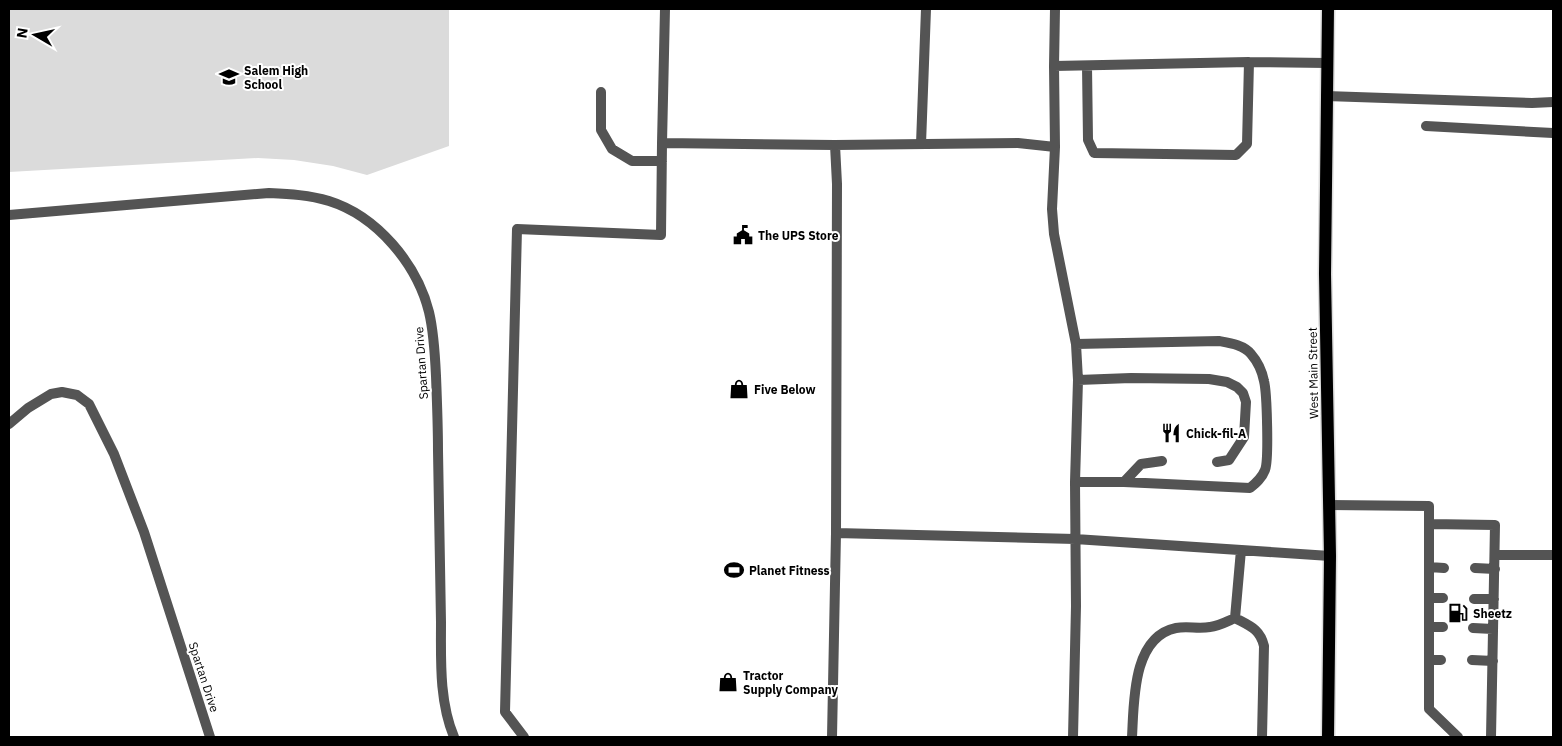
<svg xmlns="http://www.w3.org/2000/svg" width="1562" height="746" viewBox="0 0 1562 746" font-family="'IBM Plex Sans',sans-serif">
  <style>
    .green { fill: #dbdbdb }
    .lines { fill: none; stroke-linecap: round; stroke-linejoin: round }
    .primary-casing { stroke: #dbdbdb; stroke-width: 15 }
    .lane { stroke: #545454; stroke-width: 10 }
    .street { stroke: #545454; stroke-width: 10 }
    .primary { stroke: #000; stroke-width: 12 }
    .labels { text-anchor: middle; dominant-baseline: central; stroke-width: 4; stroke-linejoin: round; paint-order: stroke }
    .poi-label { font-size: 12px; font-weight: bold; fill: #000; stroke: #fff; text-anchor: start }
    .street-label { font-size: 12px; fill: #000; stroke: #fff }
  </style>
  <rect width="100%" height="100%" fill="#fff"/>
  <path class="green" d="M 9,9 L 449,9 L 449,146 L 367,175 L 333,166 L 294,160 L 258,158 L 9,172 Z"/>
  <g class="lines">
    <defs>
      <path id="primary" d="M 1328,9 L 1325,274 L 1330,556 L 1328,737"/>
    </defs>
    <use href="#primary" class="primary-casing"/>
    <path class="lane" d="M 665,9 L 662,143 L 835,145 L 1018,143 L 1055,147
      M 1055,9 L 1054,66 L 1055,147 L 1052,209 L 1054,234 L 1076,344 L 1078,380 L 1075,482 L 1076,606 L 1073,737
      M 1054,66 L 1249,62 L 1327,63
      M 1087,66 L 1088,140 L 1094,153 L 1236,155 L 1247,144 L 1249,62
      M 601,92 L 601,130 L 612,149 L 632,161 L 662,161
      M 1326,96 L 1532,103 L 1553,102
      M 1426,126 L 1553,133
      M 921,144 L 926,9
      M 1078,380 L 1131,378 L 1209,379 L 1227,382 L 1237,387 L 1243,393 L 1246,402 L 1244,437 L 1229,460 L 1217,462
      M 9,424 L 28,408 L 51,394 L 62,392 L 77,395 L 89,404 L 114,454 L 144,532 L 210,737
      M 1075,482 L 1124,482 L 1250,488 C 1256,483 1262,478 1265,470 C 1269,461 1267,393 1264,381 C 1262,371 1258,362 1251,354 C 1244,345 1230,343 1219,341 L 1076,344
      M 1124,482 L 1141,464 L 1162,461
      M 1329,505 L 1429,506 L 1429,709 L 1458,737
      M 1430,524 L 1495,525 L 1491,737
      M 836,533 L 1075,539 L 1330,556
      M 1241,550 L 1235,618 C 1250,626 1260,629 1264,646 L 1262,737
      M 1495,555 L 1553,555
      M 1429,567 L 1444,568
      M 1475,568 L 1495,569
      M 1429,598 L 1443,598
      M 1474,599 L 1494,599
      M 1429,627 L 1443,627
      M 1473,628 L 1493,629
      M 1429,660 L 1441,660
      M 1472,660 L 1493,661
      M 524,737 L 505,712 L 517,229 L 661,235 L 662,143
      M 832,737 L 836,533 L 837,184 L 835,145
      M 1132,737 C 1134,703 1132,637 1176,628 C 1187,626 1199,629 1210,627 C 1219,626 1228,621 1235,618"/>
    <path class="street" d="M 9,215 L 269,193 C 290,194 309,195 329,201 C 377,216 417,264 429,312 C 434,333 435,354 436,376 C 437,401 438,426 438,451 C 439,508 440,565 441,622 C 441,660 439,701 454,737"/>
    <use href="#primary" class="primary"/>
  </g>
  <defs>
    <symbol id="university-bare" viewBox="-9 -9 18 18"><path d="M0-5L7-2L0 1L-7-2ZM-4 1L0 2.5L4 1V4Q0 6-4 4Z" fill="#000" stroke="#fff" stroke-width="2.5" paint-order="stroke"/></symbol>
    <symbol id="civic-bare" viewBox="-9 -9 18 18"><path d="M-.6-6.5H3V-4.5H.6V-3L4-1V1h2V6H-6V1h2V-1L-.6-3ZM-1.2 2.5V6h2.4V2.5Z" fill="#000" stroke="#fff" stroke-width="2.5" paint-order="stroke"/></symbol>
    <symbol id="shop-bare" viewBox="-9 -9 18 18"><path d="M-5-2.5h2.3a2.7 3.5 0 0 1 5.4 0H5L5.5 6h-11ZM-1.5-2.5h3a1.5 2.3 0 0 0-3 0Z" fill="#000" stroke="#fff" stroke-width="2.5" paint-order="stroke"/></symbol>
    <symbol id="restaurant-bare" viewBox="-9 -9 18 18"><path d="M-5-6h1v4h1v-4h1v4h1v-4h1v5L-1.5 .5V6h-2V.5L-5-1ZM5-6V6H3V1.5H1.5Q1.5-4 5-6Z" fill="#000" stroke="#fff" stroke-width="2.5" paint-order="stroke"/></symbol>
    <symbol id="stadium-bare" viewBox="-9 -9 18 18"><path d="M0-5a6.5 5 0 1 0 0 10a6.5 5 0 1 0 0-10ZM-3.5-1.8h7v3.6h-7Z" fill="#000" stroke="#fff" stroke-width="2.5" paint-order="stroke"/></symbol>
    <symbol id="fuel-bare" viewBox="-9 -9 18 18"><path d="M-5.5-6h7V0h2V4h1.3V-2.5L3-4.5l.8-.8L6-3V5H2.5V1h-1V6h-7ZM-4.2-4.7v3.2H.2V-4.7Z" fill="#000" stroke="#fff" stroke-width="2.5" paint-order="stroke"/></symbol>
  </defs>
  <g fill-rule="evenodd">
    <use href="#university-bare" x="215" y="63" width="28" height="28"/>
    <use href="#civic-bare" x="729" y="221" width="28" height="28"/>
    <use href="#shop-bare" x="725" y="375" width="28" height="28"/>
    <use href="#restaurant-bare" x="1157" y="419" width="28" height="28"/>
    <use href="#stadium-bare" x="720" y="556" width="28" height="28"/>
    <use href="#fuel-bare" x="1444" y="599" width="28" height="28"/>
    <use href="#shop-bare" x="714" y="668" width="28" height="28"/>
  </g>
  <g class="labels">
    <g class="poi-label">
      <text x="244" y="70">Salem High<tspan x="244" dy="14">School</tspan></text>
      <text x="758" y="235">The UPS Store</text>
      <text x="754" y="389">Five Below</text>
      <text x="1186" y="433">Chick-fil-A</text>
      <text x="749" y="570">Planet Fitness</text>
      <text x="1473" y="613">Sheetz</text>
      <text x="743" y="675">Tractor<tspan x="743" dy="14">Supply Company</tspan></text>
    </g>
    <g class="street-label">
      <text transform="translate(421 363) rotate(-94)">Spartan Drive</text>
      <text transform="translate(1313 373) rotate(-91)">West Main Street</text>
      <text transform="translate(204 677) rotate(72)">Spartan Drive</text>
    </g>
  </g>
  <rect width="1562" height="746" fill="none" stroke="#000000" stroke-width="20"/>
  <g transform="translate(35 35) rotate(279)" stroke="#ffffff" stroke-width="4" paint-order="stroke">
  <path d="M0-4L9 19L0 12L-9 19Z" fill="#000000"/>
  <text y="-8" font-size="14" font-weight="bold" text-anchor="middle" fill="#000000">N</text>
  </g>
</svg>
